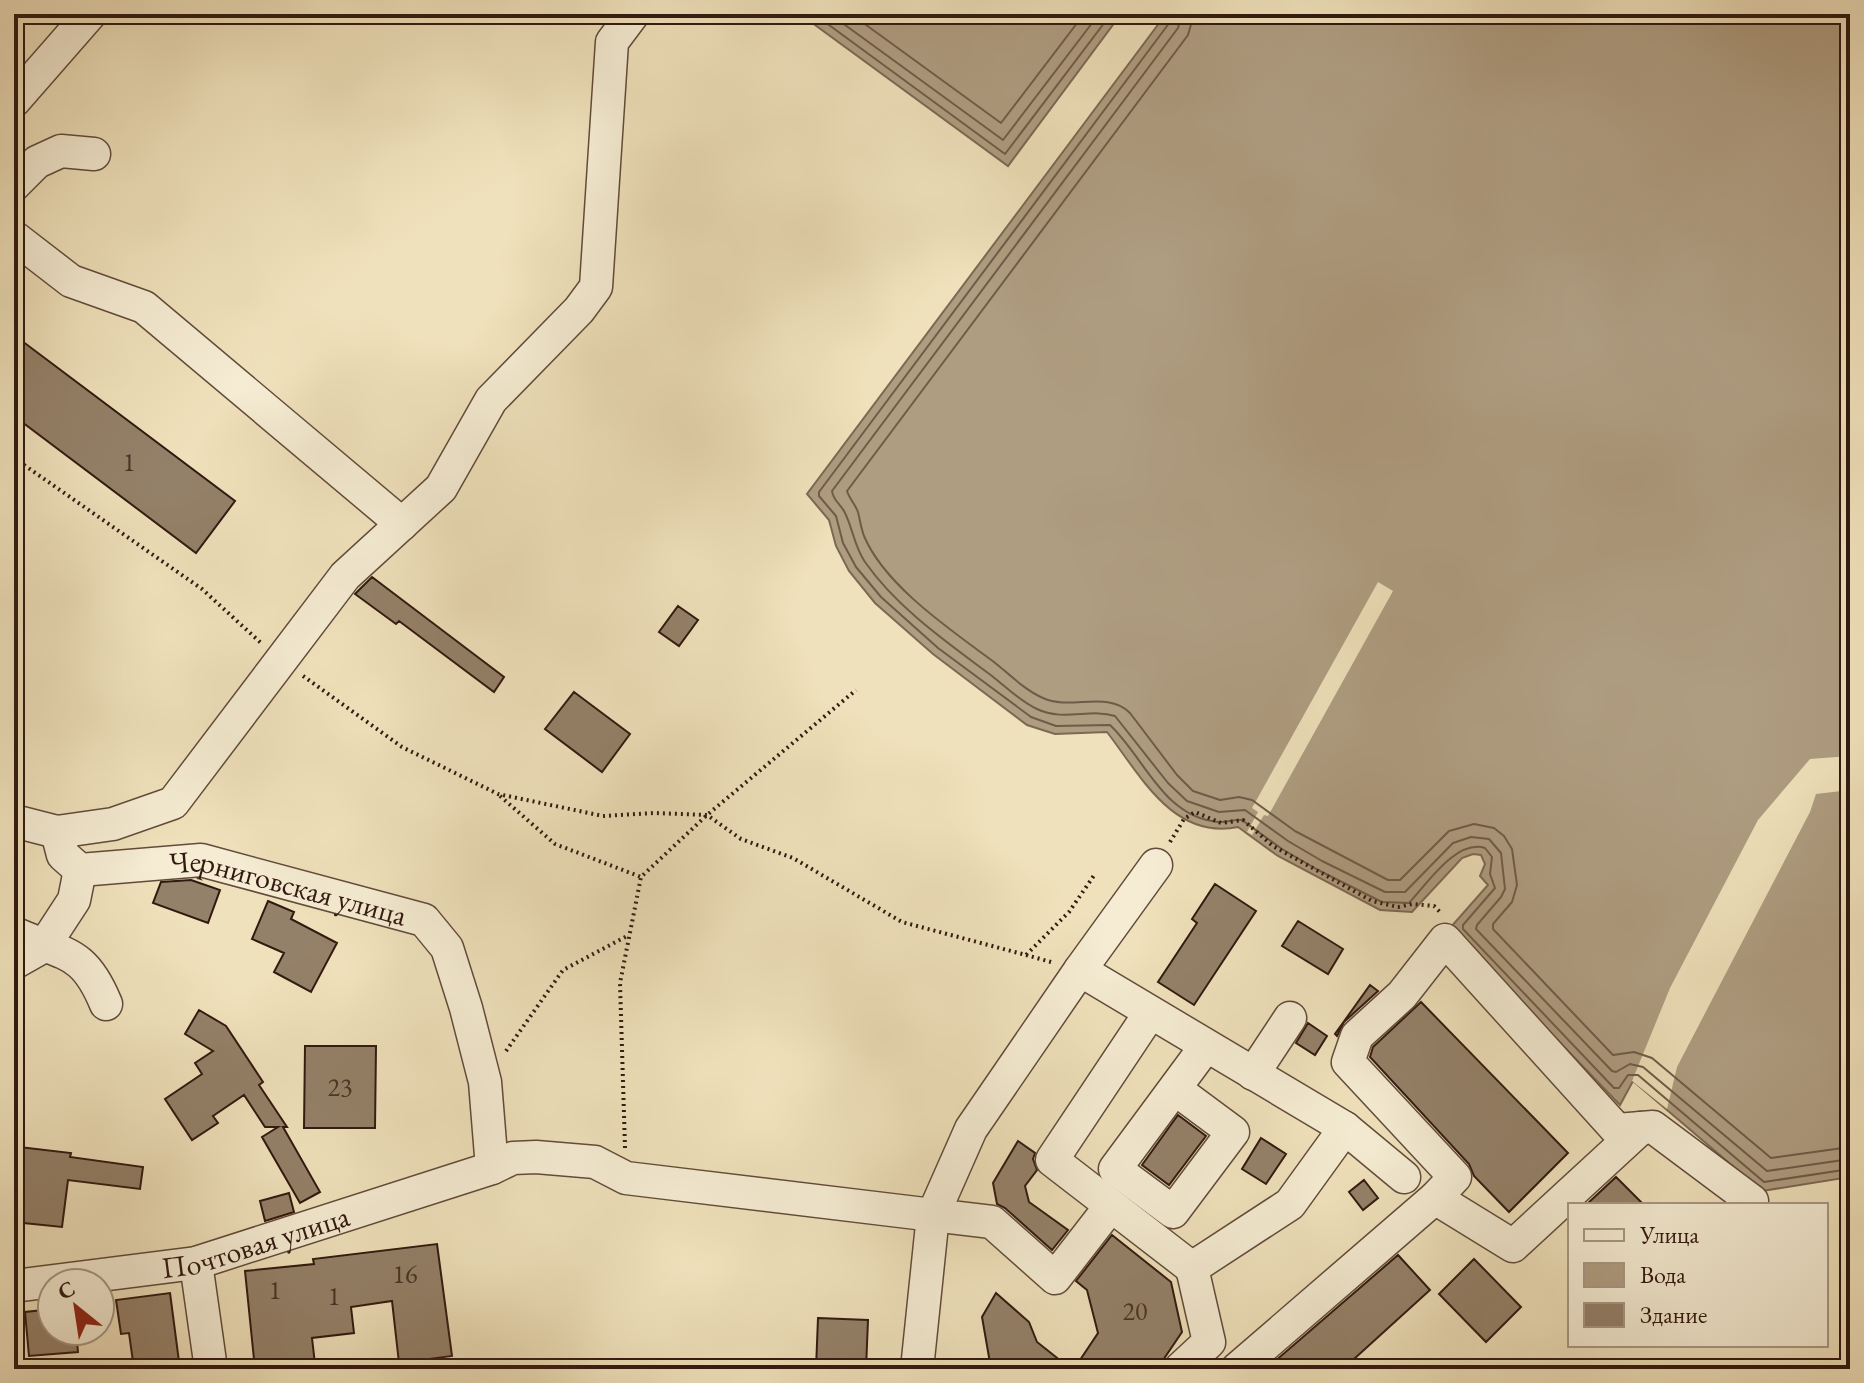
<svg xmlns="http://www.w3.org/2000/svg" width="1864" height="1383" viewBox="0 0 1864 1383" font-family="'EB Garamond',serif">
  <style>
    .water { fill: #af9d81; stroke: #7d6854; stroke-width: 2 }
    .pier { fill: #efe1bb }
    .lines { fill: none; stroke-linecap: round; stroke-linejoin: round }
    .shore { stroke: #705b48; stroke-width: 2 }
    .building { fill: #948169; stroke: #321910; stroke-width: 2 }
    .minor-casing { stroke: #614b3b; stroke-width: 35 }
    .path { stroke: #321910; stroke-width: 4; stroke-dasharray: 2 4; stroke-linecap: butt }
    .minor { stroke: #f5ecd3; stroke-width: 32 }
    .labels { text-anchor: middle; dominant-baseline: central; stroke-width: 8; stroke-linejoin: round; paint-order: stroke }
    .number-label { font-size: 26px; fill: #4a3326 }
    .street-label { font-size: 30px; fill: #321910; stroke: #f5ecd3 }
  </style>
  <rect width="100%" height="100%" fill="#efe1bb"/>
  <filter id="stains"><feTurbulence type="fractalNoise" baseFrequency=".0025" numOctaves="4"/><feColorMatrix values="0 0 0 0 .2 0 0 0 0 .09 0 0 0 0 .02 0 0 0 .5 -.17"/></filter>
  <radialGradient id="worn" r=".72"><stop offset=".6" stop-color="#630" stop-opacity="0"/><stop offset="1" stop-color="#630" stop-opacity=".3"/></radialGradient>
  <path class="water" d="M 800,14 L 1121,14 L 1008,166 Z
    M 1166,14 L 1850,14 L 1850,1177 L 1762,1191 L 1633,1081 L 1620,1105 L 1450,928 L 1488,885 L 1480,876 L 1485,864 L 1481,855 L 1473,854 L 1462,858 L 1412,912 L 1380,910 L 1278,856 L 1238,827 C 1173,840 1141,776 1107,732 L 1055,734 L 1027,725 L 933,654 L 875,603 L 849,571 L 836,546 L 829,520 L 807,494 Z"/>
  <path class="pier" d="M 1378,582 L 1393,591 L 1268,816 L 1264,815 L 1252,835 L 1247,832 L 1258,812 L 1252,808 Z
    M 1850,756 L 1850,790 L 1816,794 L 1810,812 L 1677,1067 L 1667,1109 L 1632,1081 L 1670,988 L 1758,820 L 1810,759 Z"/>
  <g class="lines">
    <path class="shore" d="M 814,14 L 1005,154 L 1111,14
      M 830,14 L 1003,140 L 1099,14
      M 851,14 L 1001,123 L 1084,14
      M 1172,14 L 1170,22 L 819,492 L 819,496 L 836,516 L 843,543 L 856,567 L 881,597 L 938,648 L 1031,717 L 1056,726 L 1110,725 C 1145,758 1163,817 1218,822 C 1226,823 1234,819 1242,820 L 1282,849 L 1318,870 L 1382,902 L 1409,903 C 1427,884 1456,839 1485,848 L 1492,857 L 1490,874 L 1495,888 L 1463,925 L 1463,929 L 1614,1088 L 1619,1088 L 1628,1075 L 1638,1075 L 1764,1182 L 1850,1169
      M 1182,14 L 1178,28 L 832,491 C 833,500 840,504 844,511 C 853,528 854,546 865,562 C 897,608 948,643 992,676 C 1006,687 1021,702 1037,709 C 1064,722 1090,708 1115,716 L 1168,783 L 1187,801 L 1219,812 L 1245,810 L 1288,841 L 1322,861 L 1385,892 L 1405,892 L 1453,843 L 1471,837 L 1489,839 L 1501,853 L 1505,889 L 1501,897 L 1477,925 L 1476,929 L 1612,1071 L 1616,1072 L 1630,1064 L 1643,1067 L 1767,1171 L 1850,1159
      M 1194,14 L 1188,35 L 847,491 C 849,498 855,504 858,512 C 860,520 861,528 864,536 C 885,586 951,630 994,662 C 1009,674 1026,691 1043,698 C 1071,711 1107,690 1130,713 L 1177,775 L 1193,791 L 1220,800 L 1239,797 L 1252,800 L 1295,831 L 1388,880 L 1400,880 L 1449,831 L 1474,824 L 1494,828 L 1504,836 L 1512,849 L 1517,885 L 1512,902 L 1493,924 L 1493,929 L 1613,1055 L 1634,1052 L 1652,1058 L 1771,1158 L 1850,1147"/>
  </g>
  <path class="building" d="M 14,335 L 235,501 L 196,553 L 14,416 Z
    M 372,577 L 504,677 L 494,692 L 399,621 L 396,624 L 355,594 Z
    M 678,606 L 698,620 L 679,646 L 659,632 Z
    M 574,692 L 630,734 L 602,772 L 545,729 Z
    M 191,880 L 220,890 L 208,923 L 153,903 L 161,882 Z
    M 1215,884 L 1256,911 L 1194,1005 L 1158,982 L 1197,923 L 1192,919 Z
    M 268,901 L 294,912 L 291,919 L 337,943 L 311,992 L 274,972 L 284,953 L 252,939 Z
    M 1298,921 L 1343,949 L 1328,974 L 1282,946 Z
    M 1370,985 L 1378,991 L 1344,1022 L 1337,1036 L 1335,1034 Z
    M 1421,1002 L 1568,1153 L 1509,1212 L 1474,1176 L 1469,1164 L 1370,1057 L 1373,1047 Z
    M 199,1010 L 226,1026 L 263,1082 L 259,1085 L 287,1127 L 283,1127 L 320,1192 L 300,1203 L 262,1137 L 278,1127 L 265,1127 L 244,1095 L 213,1116 L 218,1123 L 192,1140 L 165,1099 L 202,1074 L 195,1063 L 213,1051 L 185,1034 Z
    M 1308,1023 L 1327,1036 L 1315,1055 L 1296,1043 Z
    M 305,1046 L 376,1046 L 375,1128 L 304,1128 Z
    M 1178,1115 L 1206,1136 L 1169,1185 L 1142,1165 Z
    M 1261,1138 L 1286,1154 L 1266,1184 L 1242,1169 Z
    M 1018,1141 L 1035,1153 L 1033,1159 L 1037,1170 L 1025,1186 L 1029,1202 L 1068,1230 L 1052,1250 L 1005,1208 L 997,1204 L 993,1183 Z
    M 19,1147 L 71,1153 L 70,1157 L 143,1167 L 140,1189 L 68,1180 L 62,1227 L 14,1222 L 14,1192 Z
    M 1616,1177 L 1644,1205 L 1586,1205 Z
    M 1364,1180 L 1378,1198 L 1363,1210 L 1349,1192 Z
    M 289,1193 L 294,1212 L 265,1221 L 260,1201 Z
    M 1112,1235 L 1171,1282 L 1182,1332 L 1157,1369 L 1074,1369 L 1098,1333 L 1087,1290 L 1076,1281 Z
    M 437,1244 L 452,1356 L 399,1363 L 392,1301 L 351,1307 L 354,1333 L 312,1338 L 315,1364 L 255,1369 L 245,1271 L 314,1264 L 313,1259 Z
    M 1398,1255 L 1430,1290 L 1343,1369 L 1266,1369 Z
    M 1474,1259 L 1521,1307 L 1486,1342 L 1439,1294 Z
    M 170,1293 L 180,1369 L 134,1369 L 129,1333 L 121,1334 L 116,1300 Z
    M 996,1293 L 1029,1322 L 1037,1342 L 1071,1369 L 997,1369 L 990,1363 L 982,1317 Z
    M 52,1309 L 52,1331 L 76,1331 L 78,1352 L 29,1356 L 25,1312 Z
    M 818,1318 L 868,1320 L 866,1369 L 816,1369 Z"/>
  <g class="lines">
    <defs>
      <g id="minor">
        <path d="M 14,101 L 90,14"/>
        <path d="M 14,185 L 37,162 L 61,151 L 94,154"/>
        <path d="M 14,237 L 71,281 L 144,307 L 402,524"/>
        <path d="M 14,821 L 57,832 L 113,824 L 173,803 L 345,576 L 441,488 L 491,400 L 579,310 L 596,287 L 612,42 L 633,14"/>
        <path id="s1" d="M 57,832 L 63,855 L 80,870 L 201,860 L 424,920 L 447,948 L 466,1008 L 485,1082 L 492,1168"/>
        <path d="M 14,933 C 64,956 83,948 106,1004"/>
        <path d="M 14,963 L 44,946 L 74,900 L 80,870"/>
        <path d="M 1080,970 L 1156,865"/>
        <path d="M 1150,1013 L 1052,1160 L 1192,1268"/>
        <path d="M 1253,1074 L 1290,1018"/>
        <path d="M 1175,1089 L 1233,1132 L 1173,1212 L 1115,1169 L 1206,1046"/>
        <path d="M 1435,1198 L 1455,1177 L 1348,1062 L 1357,1036 L 1402,995 L 1445,940 L 1617,1130 L 1653,1127 L 1752,1201"/>
        <path d="M 1110,1207 L 1055,1278 L 992,1222 L 933,1215 L 971,1129 L 1080,970 L 1345,1128 L 1404,1177"/>
        <path d="M 196,1263 L 211,1369"/>
        <path id="s2" d="M 14,1286 L 196,1263 L 492,1168 L 513,1158 L 536,1157 L 595,1162 L 626,1178 L 933,1215 L 917,1369"/>
        <path d="M 1180,1369 L 1209,1342 L 1192,1268 L 1290,1204 L 1345,1128"/>
        <path d="M 1237,1369 L 1435,1198 L 1513,1246 L 1641,1128"/>
      </g>
    </defs>
    <use href="#minor" class="minor-casing"/>
    <path class="path" d="M 14,458 L 202,589 L 261,643
      M 303,676 L 402,747 L 498,794 L 603,816 L 654,813 L 707,815 L 741,839 L 793,858 L 902,922 L 1026,955 L 1069,912 L 1095,874
      M 500,796 L 555,844 L 641,877 L 707,815 L 856,690
      M 1170,842 L 1184,819 L 1195,812 L 1221,823 L 1243,820 L 1273,846 L 1372,901 L 1398,907 L 1412,904 L 1434,906 L 1440,912
      M 1026,955 L 1051,962
      M 506,1051 L 563,970 L 629,935
      M 625,1148 L 620,983 L 641,877"/>
    <use href="#minor" class="minor"/>
  </g>
  <g class="labels">
    <g class="number-label">
      <text x="129" y="462">1</text>
      <text x="340" y="1087">23</text>
      <text x="405" y="1274">16</text>
      <text x="275" y="1290">1</text>
      <text x="334" y="1296">1</text>
      <text x="1135" y="1311">20</text>
    </g>
    <g class="street-label">
      <text stroke="none"><textPath href="#s1" startOffset="258">Черниговская улица</textPath></text>
      <text stroke="none"><textPath href="#s2" startOffset="246">Почтовая улица</textPath></text>
    </g>
  </g>
  <rect width="1864" height="1383" fill="none" stroke="#efe1bb" stroke-width="48"/>
  <rect x="16" y="16" width="1832" height="1351" fill="none" stroke="#321910" stroke-width="4"/>
  <rect x="24" y="24" width="1816" height="1335" fill="none" stroke="#321910" stroke-width="2"/>
  <rect x="1568" y="1203" width="260" height="144" fill="#f5ecd3" stroke="#a79885" stroke-width="2"/>
  <rect x="1584" y="1229" width="40" height="12" fill="#f5ecd3" stroke="#a79885" stroke-width="2"/>
  <text x="1640" y="1243" font-size="24" fill="#321910">Улица</text>
  <rect x="1584" y="1263" width="40" height="24" fill="#af9d81" stroke="#a79885" stroke-width="2"/>
  <text x="1640" y="1283" font-size="24" fill="#321910">Вода</text>
  <rect x="1584" y="1303" width="40" height="24" fill="#948169" stroke="#a79885" stroke-width="2"/>
  <text x="1640" y="1323" font-size="24" fill="#321910">Здание</text>
  <g transform="translate(76 1307) rotate(330)"><circle r="38" fill="#f5ecd3" stroke="#a79885" stroke-width="2"/>
  <path d="M0-6L14 30L0 20L-14 30Z" fill="#8f2418"/>
  <text y="-12" font-size="22" font-weight="bold" text-anchor="middle" fill="#321910">С</text>
  </g>
  <rect width="100%" height="100%" filter="url(#stains)"/>
  <rect width="100%" height="100%" fill="url(#worn)"/>
</svg>
